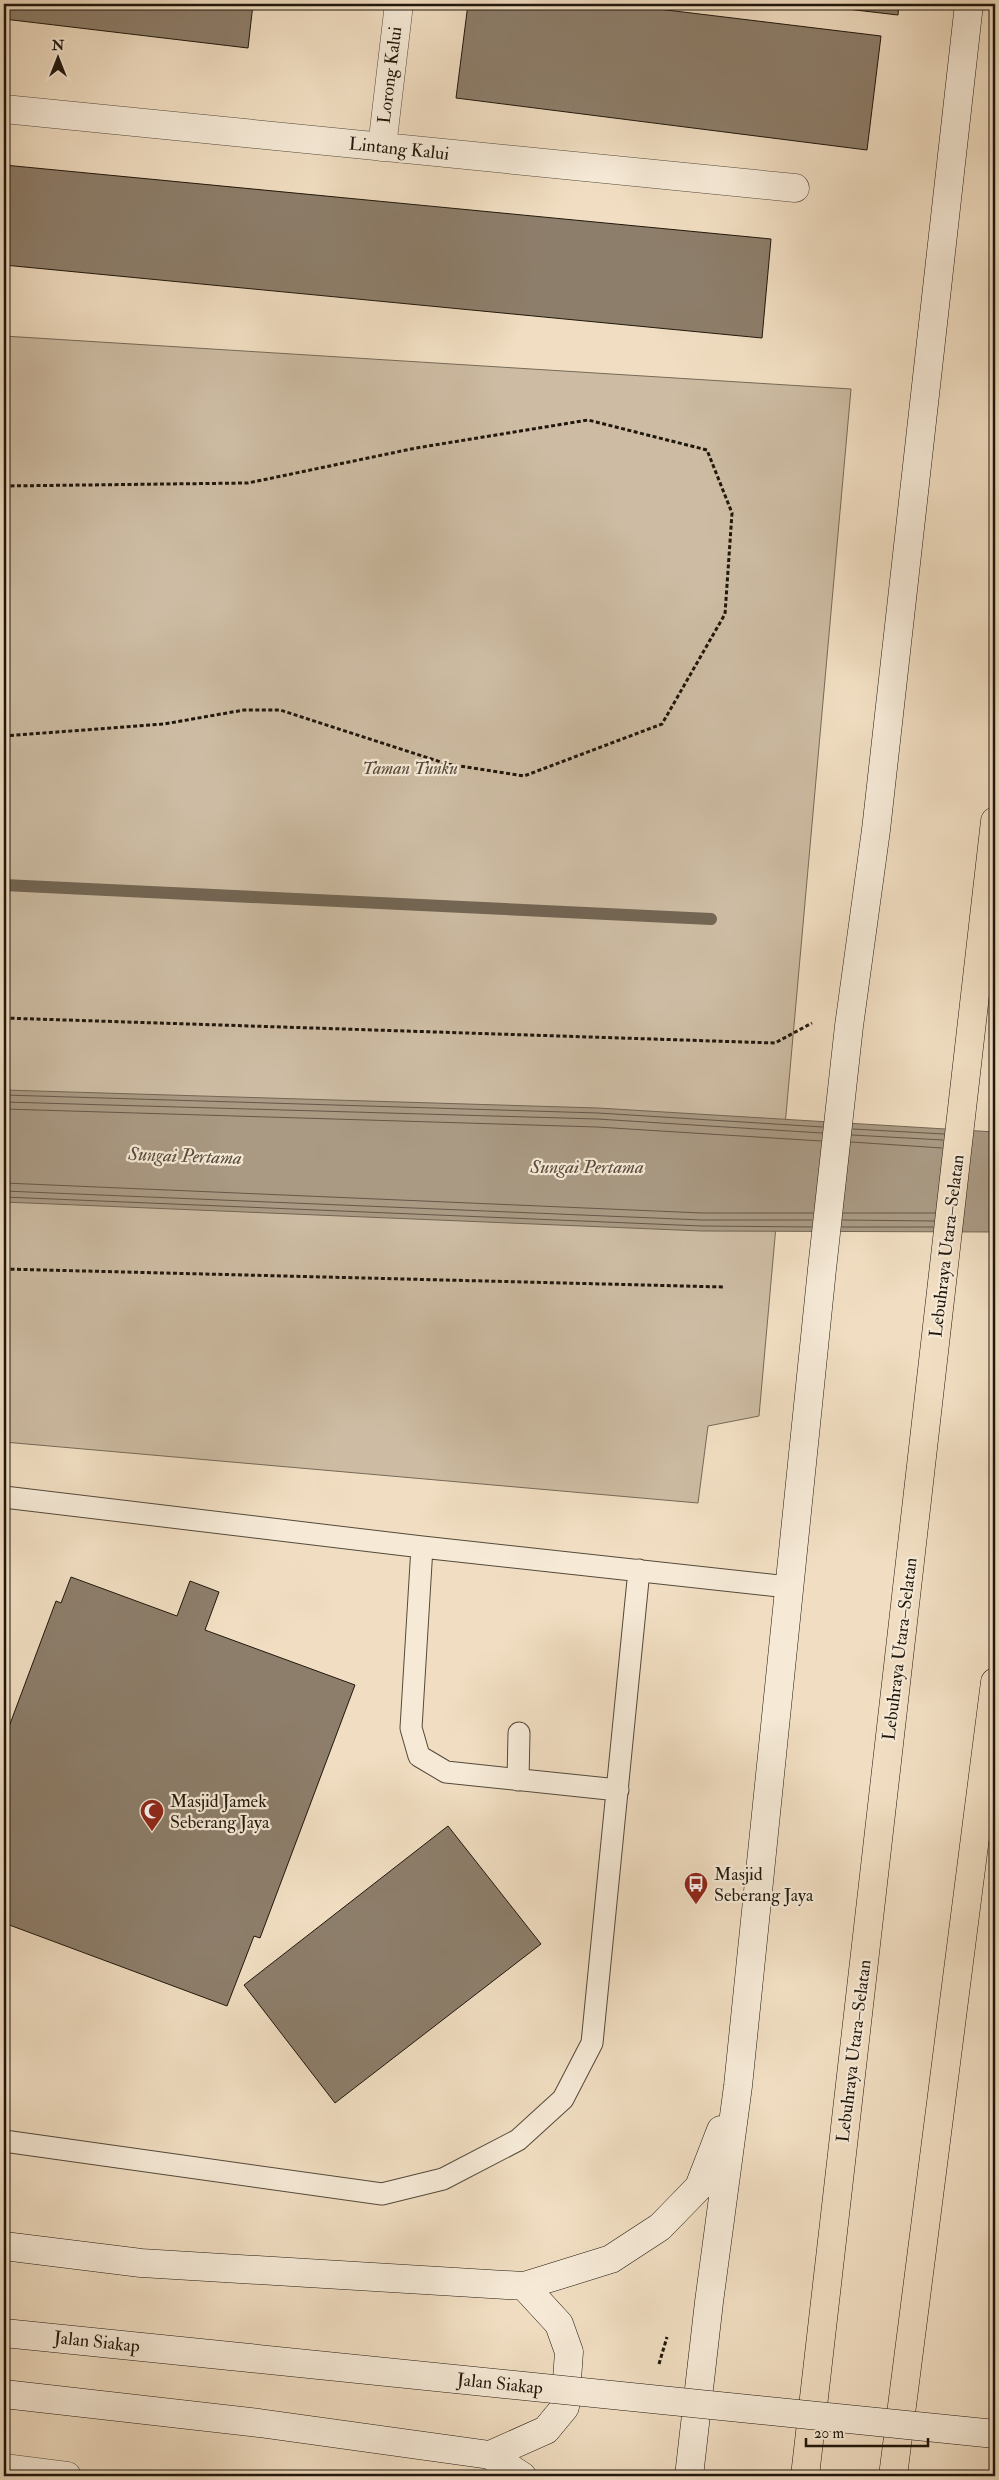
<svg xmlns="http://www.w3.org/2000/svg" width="999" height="2480" viewBox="0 0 999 2480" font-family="'IM FELL Double Pica',serif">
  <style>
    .green { fill: #cdbca3; stroke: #766a58 }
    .water { fill: #aa9a84; stroke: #736654 }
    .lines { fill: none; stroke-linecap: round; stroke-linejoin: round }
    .shore { stroke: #655848; stroke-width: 1 }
    .stream { stroke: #736654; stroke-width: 12 }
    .building { fill: #8d7e6b; stroke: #20170c }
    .lane-casing { stroke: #54493a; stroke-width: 23 }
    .street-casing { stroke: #54493a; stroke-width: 29 }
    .secondary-casing { stroke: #20170c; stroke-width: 29 }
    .highway-casing { stroke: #20170c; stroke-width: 29 }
    .path { stroke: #20170c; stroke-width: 3; stroke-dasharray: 4 2.5; stroke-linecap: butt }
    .lane { stroke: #f6ead7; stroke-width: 21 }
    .street { stroke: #f6ead7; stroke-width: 28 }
    .secondary { stroke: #f6ead7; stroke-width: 28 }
    .highway { stroke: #f1dec2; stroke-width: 28 }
    .secondary-bridge-casing { stroke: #20170c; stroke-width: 29; stroke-linecap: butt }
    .secondary-bridge { stroke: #f6ead7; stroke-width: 28 }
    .labels { text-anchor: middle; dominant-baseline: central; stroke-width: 4.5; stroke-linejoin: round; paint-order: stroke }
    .street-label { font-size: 18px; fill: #20170c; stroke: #f6ead7 }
    .park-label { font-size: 18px; font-style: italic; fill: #544939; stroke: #f6ead7 }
    .poi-label { font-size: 18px; fill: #20170c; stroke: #f6ead7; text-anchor: start }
    .water-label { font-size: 19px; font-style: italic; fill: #574b3c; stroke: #f6ead7 }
  </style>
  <rect width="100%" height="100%" fill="#f1dec2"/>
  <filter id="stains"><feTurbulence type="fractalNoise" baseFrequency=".004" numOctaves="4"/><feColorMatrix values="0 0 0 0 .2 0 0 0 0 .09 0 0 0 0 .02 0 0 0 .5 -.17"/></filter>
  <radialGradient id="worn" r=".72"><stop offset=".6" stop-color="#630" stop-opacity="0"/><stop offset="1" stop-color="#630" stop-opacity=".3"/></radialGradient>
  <path class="green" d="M 4,336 L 851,389 L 759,1416 L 708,1426 L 698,1503 L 4,1442 Z"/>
  <path class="water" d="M 4,1090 L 598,1108 L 995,1132 L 995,1232 L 702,1231 L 4,1202 Z"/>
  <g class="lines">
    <path class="shore" d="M 4,1095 L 598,1113 L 823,1127
      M 4,1102 L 597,1119 L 822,1133
      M 4,1109 L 597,1127 L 821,1141
      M 853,1129 L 944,1134
      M 852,1135 L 943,1140
      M 851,1142 L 942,1148
      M 4,1183 L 702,1213 L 813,1213
      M 4,1191 L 702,1220 L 812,1220
      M 4,1197 L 702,1226 L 812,1227
      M 843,1213 L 935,1213
      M 842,1220 L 934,1221
      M 842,1227 L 933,1227"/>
    <path class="stream" d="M 4,885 L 711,919"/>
  </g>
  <path class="building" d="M 4,4 L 253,4 L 248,48 L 4,19 Z
    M 468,4 L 617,4 L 881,36 L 867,150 L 456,98 Z
    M 804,4 L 899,4 L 898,15 Z
    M 4,165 L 771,239 L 762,338 L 4,265 Z
    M 71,1577 L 177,1616 L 190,1581 L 219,1592 L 205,1630 L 355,1685 L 260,1938 L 254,1936 L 227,2006 L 4,1923 L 4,1740 L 56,1601 L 61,1603 Z
    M 448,1826 L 541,1944 L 335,2103 L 244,1985 Z"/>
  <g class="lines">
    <defs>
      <path id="lane" d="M 4,1497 L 422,1547 L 788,1587
        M 422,1547 L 411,1728 L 419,1756 L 446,1772 L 618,1790
        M 518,1780 L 519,1733
        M 4,2141 L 382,2194 L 443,2179 L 518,2140 L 563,2099 L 592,2043 L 639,1570"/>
      <path id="street" d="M 4,109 L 795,188
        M 382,147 L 399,4
        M 4,2468 L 67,2476"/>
      <path id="secondary" d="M 4,2246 L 141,2263 L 524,2286 L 611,2259 L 660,2227 L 699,2187 L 721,2130
        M 4,2394 L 259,2423 L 490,2455 L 522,2476
        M 490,2455 L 546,2430 L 565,2407 L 569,2352 L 559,2324 L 524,2286
        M 689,2476 L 709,2302 L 738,2086 L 822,1269 L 849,1026 L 876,830 L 969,4"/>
      <path id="highway" d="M 805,2476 L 995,821
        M 893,2476 L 995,1682"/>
    </defs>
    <use href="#lane" class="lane-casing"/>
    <use href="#street" class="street-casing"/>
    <use href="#secondary" class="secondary-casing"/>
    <use href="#highway" class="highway-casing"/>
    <path class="path" d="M 4,486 L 248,483 L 416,448 L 588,420 L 707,450 L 732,513 L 725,614 L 662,724 L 524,776 L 447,764 L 280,710 L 244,710 L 164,724 L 4,736
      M 4,1018 L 775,1043 L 812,1023
      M 4,1269 L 724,1287
      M 659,2364 L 667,2337"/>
    <use href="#lane" class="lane"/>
    <use href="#street" class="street"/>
    <use href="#secondary" class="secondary"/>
    <use href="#highway" class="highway"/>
    <defs>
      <path id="secondary-bridge" d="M 4,2333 L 995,2434"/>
    </defs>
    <use href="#secondary-bridge" class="secondary-bridge-casing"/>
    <use href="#secondary-bridge" class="secondary-bridge"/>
  </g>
  <defs>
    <symbol id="mosque-pin" viewBox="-11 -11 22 30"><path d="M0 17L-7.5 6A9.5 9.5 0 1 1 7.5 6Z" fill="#8f2418" stroke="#f6ead7"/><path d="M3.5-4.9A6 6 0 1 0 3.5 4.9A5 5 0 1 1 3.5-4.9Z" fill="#fff"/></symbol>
    <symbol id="bus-pin" viewBox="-11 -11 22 30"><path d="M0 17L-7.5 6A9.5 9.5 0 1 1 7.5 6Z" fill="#8f2418" stroke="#f6ead7"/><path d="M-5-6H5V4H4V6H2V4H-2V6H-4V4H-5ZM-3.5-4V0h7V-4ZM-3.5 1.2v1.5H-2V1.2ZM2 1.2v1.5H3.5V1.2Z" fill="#fff"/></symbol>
  </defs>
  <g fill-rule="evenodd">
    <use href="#mosque-pin" x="138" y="1797" width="28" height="38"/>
    <use href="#bus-pin" x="682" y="1870" width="28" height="38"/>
  </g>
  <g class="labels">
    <g class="street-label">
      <text transform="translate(390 75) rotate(-83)">Lorong Kalui</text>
      <text transform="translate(399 149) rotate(6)">Lintang Kalui</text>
      <text transform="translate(947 1246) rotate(-83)">Lebuhraya Utara–Selatan</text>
      <text transform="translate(900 1649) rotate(-83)">Lebuhraya Utara–Selatan</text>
      <text transform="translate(854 2051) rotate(-83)">Lebuhraya Utara–Selatan</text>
      <text transform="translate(97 2342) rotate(6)">Jalan Siakap</text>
      <text transform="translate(500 2384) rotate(6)">Jalan Siakap</text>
    </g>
    <g class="park-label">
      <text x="410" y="768">Taman Tunku</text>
    </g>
    <g class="poi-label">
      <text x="170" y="1801">Masjid Jamek<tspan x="170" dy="21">Seberang Jaya</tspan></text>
      <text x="714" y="1874">Masjid<tspan x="714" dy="21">Seberang Jaya</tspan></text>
    </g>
    <g class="water-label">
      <text transform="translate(185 1156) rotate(2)">Sungai Pertama</text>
      <text x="587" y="1167">Sungai Pertama</text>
    </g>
  </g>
  <rect width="999" height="2480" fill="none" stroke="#f1dec2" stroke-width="20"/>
  <rect x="5" y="5" width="989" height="2470" fill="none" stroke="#20170c" stroke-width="2.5"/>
  <rect x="10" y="10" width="979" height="2460" fill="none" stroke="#20170c"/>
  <g transform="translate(58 58)" stroke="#f6ead7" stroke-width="4" paint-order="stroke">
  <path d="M0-4L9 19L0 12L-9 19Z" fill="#20170c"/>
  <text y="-8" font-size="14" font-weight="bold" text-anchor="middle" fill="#20170c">N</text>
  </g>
  <path d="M806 2438v8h122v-8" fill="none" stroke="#20170c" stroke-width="2.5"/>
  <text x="814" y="2438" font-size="15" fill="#20170c" stroke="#f6ead7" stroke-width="4" paint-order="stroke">20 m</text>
  <rect width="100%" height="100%" filter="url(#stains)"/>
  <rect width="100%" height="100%" fill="url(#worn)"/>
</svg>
